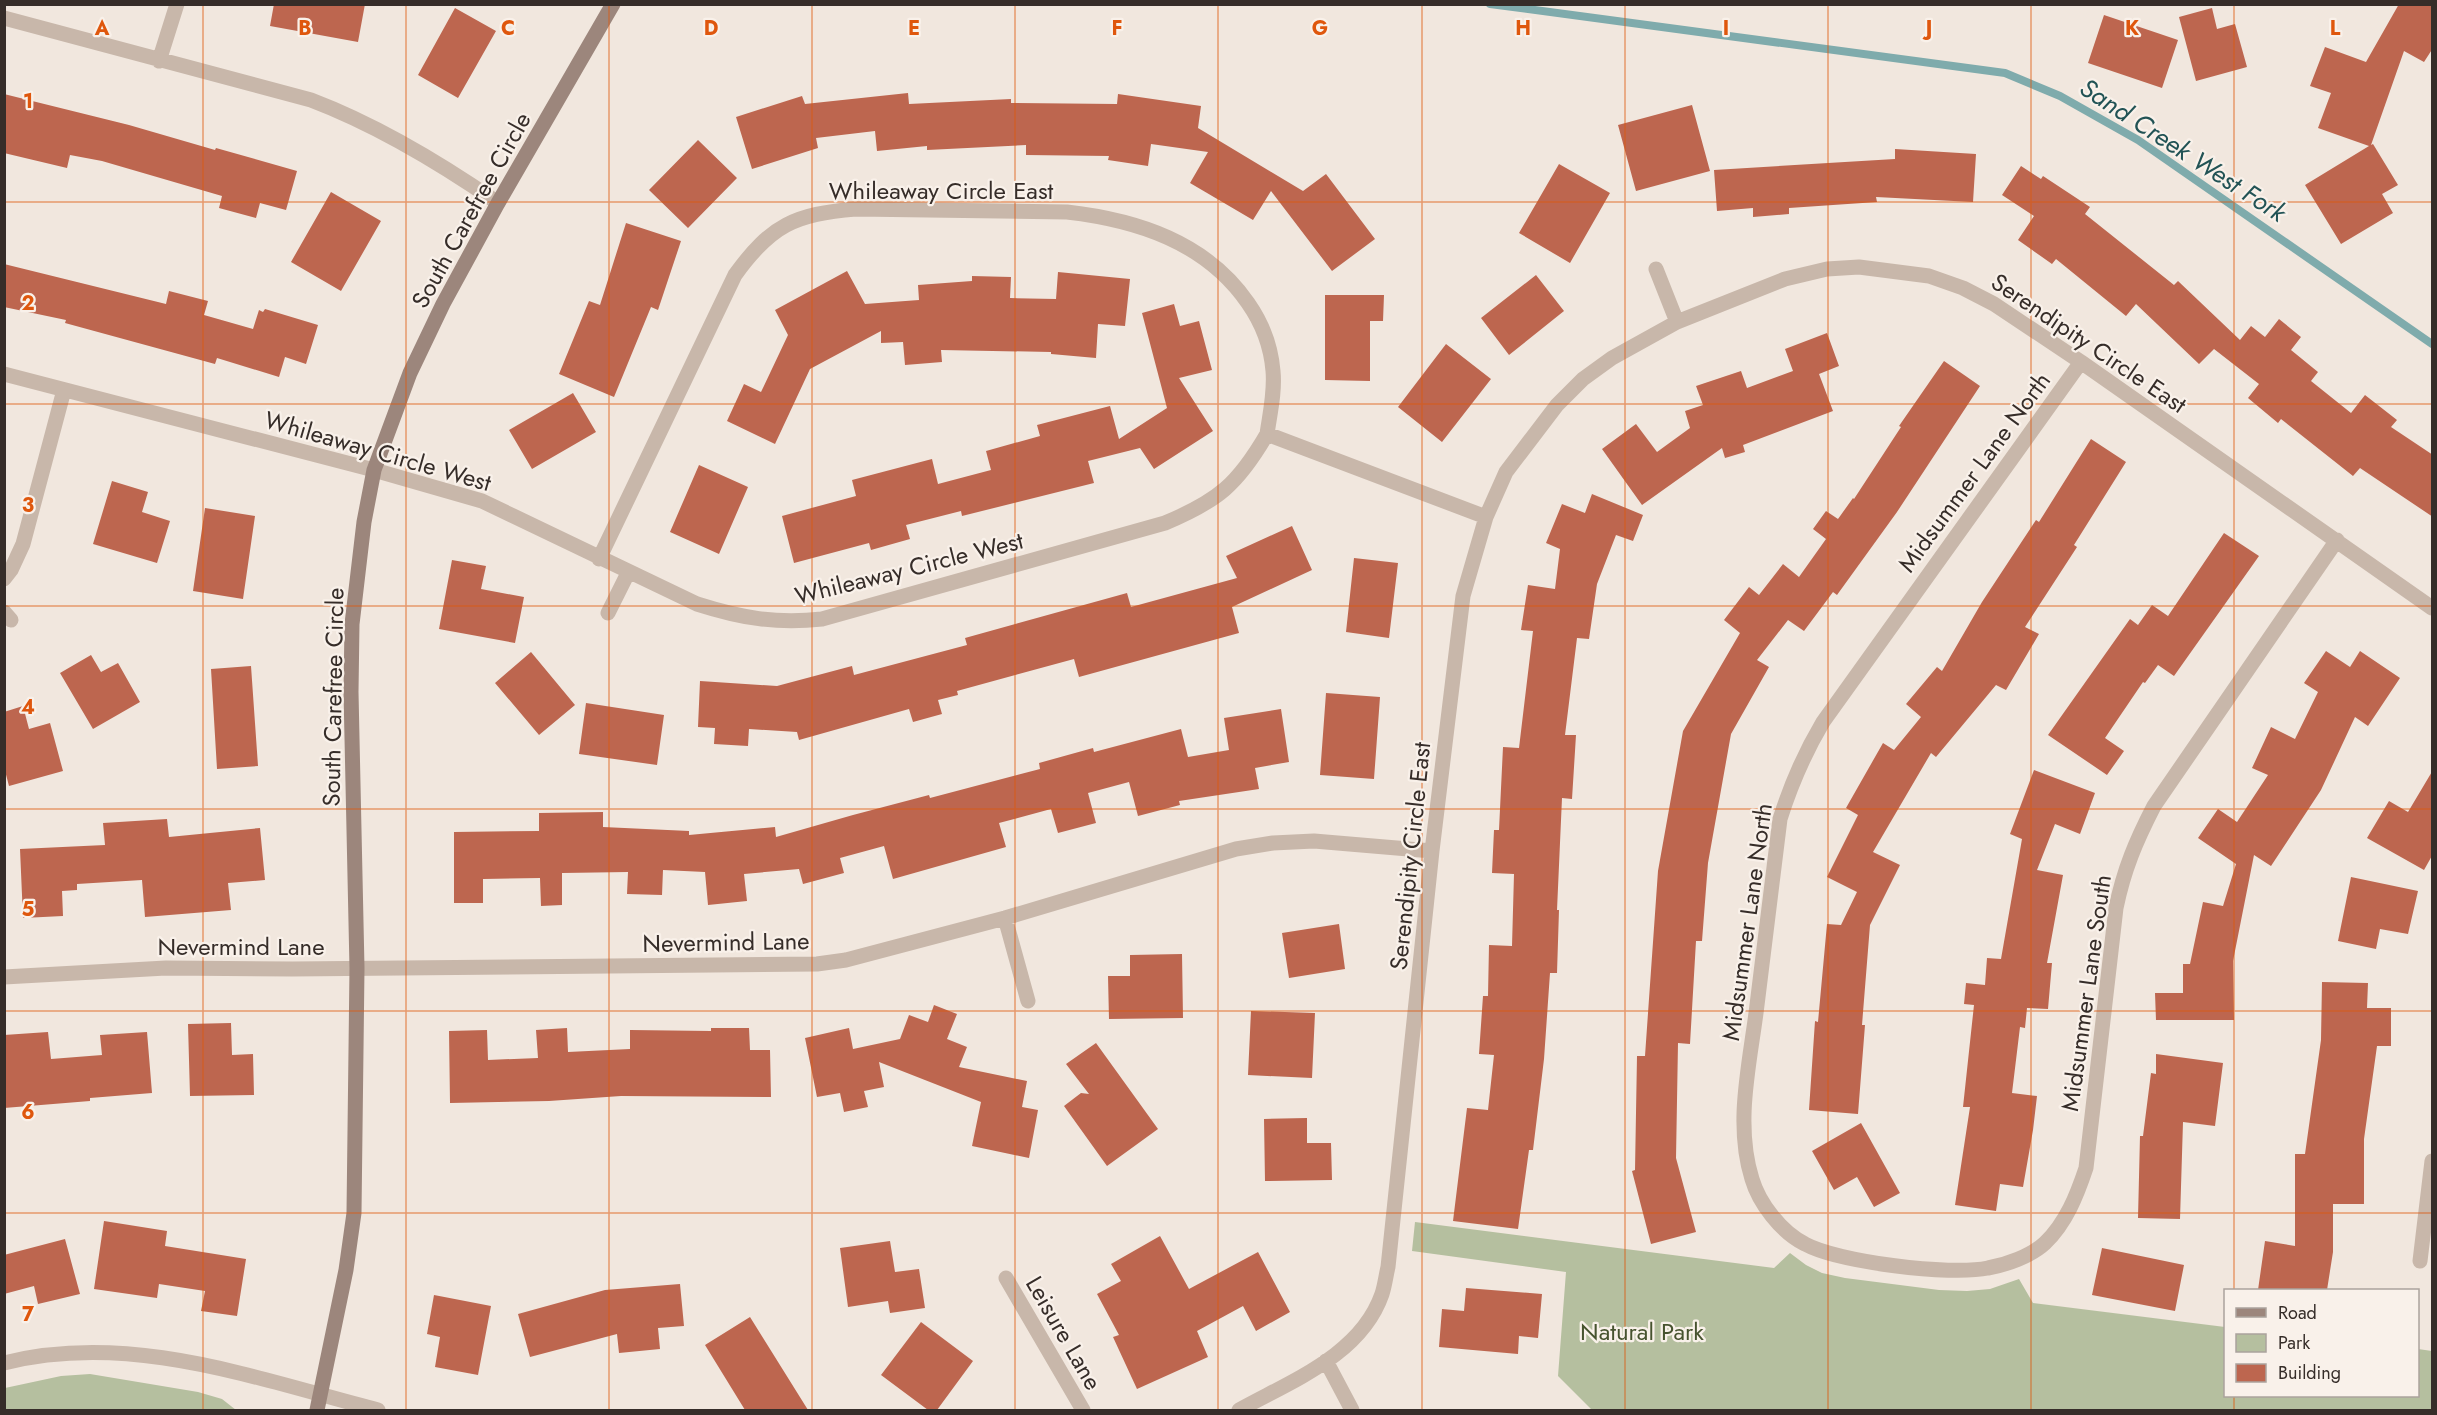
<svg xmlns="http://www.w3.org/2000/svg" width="2437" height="1415" viewBox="0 0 2437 1415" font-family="Jost,sans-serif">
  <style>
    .green { fill: #b5bf9f }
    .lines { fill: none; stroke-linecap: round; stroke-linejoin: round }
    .stream { stroke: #7fabac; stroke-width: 8 }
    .building { fill: #bd664f }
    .minor { stroke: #c8b7aa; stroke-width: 15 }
    .secondary { stroke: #9c867c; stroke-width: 15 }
    .grid { fill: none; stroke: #df570d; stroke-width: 1.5; stroke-opacity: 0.55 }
    .labels { text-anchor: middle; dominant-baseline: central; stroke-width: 4.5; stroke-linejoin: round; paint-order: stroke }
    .street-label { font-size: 24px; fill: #362d29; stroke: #f9f1ea }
    .park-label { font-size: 24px; fill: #47532f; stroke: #f9f1ea }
    .water-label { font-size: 26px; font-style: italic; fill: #225355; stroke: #f9f1ea }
    .grid-label { font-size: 20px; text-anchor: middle; font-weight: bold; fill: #df570d; stroke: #f9f1ea; stroke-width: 4.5; stroke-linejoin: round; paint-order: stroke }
  </style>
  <rect width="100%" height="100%" fill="#f1e7de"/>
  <path class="green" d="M 1415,1222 L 1774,1268 L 1790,1253 L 1806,1265 L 1822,1273 L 1845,1278 L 1939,1290 L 1967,1291 L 1990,1289 L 2019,1279 L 2033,1303 L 2225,1327 L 2226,1396 L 2418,1396 L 2418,1349 L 2432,1351 L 2432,1410 L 1592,1410 L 1558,1376 L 1566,1272 L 1412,1251 Z
    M 90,1374 L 198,1392 L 222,1399 L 236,1410 L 5,1410 L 5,1388 L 61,1376 Z"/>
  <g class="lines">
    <path class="stream" d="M 1490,4 L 2005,73 L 2060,96 L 2138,140 L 2432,344"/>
  </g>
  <path class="building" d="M 274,4 L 365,4 L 358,42 L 270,26 Z
    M 2399,4 L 2433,4 L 2433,48 L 2424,62 L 2404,51 L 2371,145 L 2373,144 L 2398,185 L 2382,194 L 2393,213 L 2341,244 L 2305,185 L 2369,146 L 2318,128 L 2331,93 L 2310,86 L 2325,47 L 2366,62 Z
    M 455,8 L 496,31 L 458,98 L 418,75 Z
    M 2212,8 L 2217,29 L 2235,24 L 2247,67 L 2196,81 L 2179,17 Z
    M 2104,15 L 2178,40 L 2162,88 L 2088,63 Z
    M 908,93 L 909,104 L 1011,99 L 1011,103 L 1117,104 L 1118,94 L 1201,106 L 1198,128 L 1303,191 L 1326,174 L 1375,239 L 1332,271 L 1271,191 L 1253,220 L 1190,183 L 1208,152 L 1151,144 L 1148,166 L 1108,160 L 1109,156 L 1026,155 L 1026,145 L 927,150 L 927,146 L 877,151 L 875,131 L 816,138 L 818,148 L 752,169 L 736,117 L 802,96 L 805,104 Z
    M 4,94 L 129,125 L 215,150 L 216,148 L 297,171 L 286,210 L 260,203 L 256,218 L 219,208 L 222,196 L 102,161 L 70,155 L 67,168 L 4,153 Z
    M 1692,105 L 1710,171 L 1636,191 L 1618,125 Z
    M 698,140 L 737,178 L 688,228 L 649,190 Z
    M 1895,149 L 1976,154 L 1973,202 L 1876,197 L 1877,202 L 1789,208 L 1789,214 L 1753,217 L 1753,208 L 1717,211 L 1714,170 L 1895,159 Z
    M 1559,164 L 1610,193 L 1570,263 L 1519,233 Z
    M 2021,166 L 2041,179 L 2043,176 L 2090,207 L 2085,214 L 2174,285 L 2178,281 L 2240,340 L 2251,326 L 2265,337 L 2279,319 L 2301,337 L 2291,350 L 2318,372 L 2311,381 L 2351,413 L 2365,395 L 2397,420 L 2391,427 L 2433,455 L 2433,517 L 2360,468 L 2353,476 L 2281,419 L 2278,423 L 2248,398 L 2259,384 L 2214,349 L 2199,364 L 2136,304 L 2126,316 L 2056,259 L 2052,264 L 2018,240 L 2034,216 L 2002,195 Z
    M 331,192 L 381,221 L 341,291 L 291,262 Z
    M 626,223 L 681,241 L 658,310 L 651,307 L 614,397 L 559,374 L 589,301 L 600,305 Z
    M 4,264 L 166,304 L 169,291 L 208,301 L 204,315 L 253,329 L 259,310 L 263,312 L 265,309 L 318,325 L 306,364 L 285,357 L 279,377 L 217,358 L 215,364 L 65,323 L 66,320 L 4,307 Z
    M 847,271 L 865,304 L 919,300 L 918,285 L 972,281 L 972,276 L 1011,277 L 1010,298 L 1056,299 L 1058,272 L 1130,279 L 1125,326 L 1098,324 L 1096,358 L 1051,354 L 1051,352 L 941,350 L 942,362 L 905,365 L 903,342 L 881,343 L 881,331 L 810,369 L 775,444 L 727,421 L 744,384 L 761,392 L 788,335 L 775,310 Z
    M 1536,275 L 1564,311 L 1509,355 L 1481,318 Z
    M 1325,295 L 1384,295 L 1383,321 L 1370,321 L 1370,381 L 1325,380 Z
    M 1174,304 L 1180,326 L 1199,321 L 1212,370 L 1179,378 L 1213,431 L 1154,469 L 1140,448 L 1088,461 L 1094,483 L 962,516 L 961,511 L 906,525 L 910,539 L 871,550 L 869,543 L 794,563 L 782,516 L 856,496 L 852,480 L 932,459 L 938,484 L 991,470 L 986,451 L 1040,436 L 1037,425 L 1110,406 L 1119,439 L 1167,408 L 1142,313 Z
    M 1827,333 L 1839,366 L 1819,374 L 1833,411 L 1743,445 L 1745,452 L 1725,458 L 1722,448 L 1642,505 L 1602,449 L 1636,424 L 1657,452 L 1690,428 L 1685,411 L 1703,405 L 1696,386 L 1741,371 L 1747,388 L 1793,371 L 1785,349 Z
    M 1446,344 L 1491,379 L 1442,442 L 1398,407 Z
    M 1944,361 L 1980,386 L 1897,512 L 1837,595 L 1833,592 L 1804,631 L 1788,620 L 1757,660 L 1769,667 L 1731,734 L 1708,863 L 1702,941 L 1696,941 L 1690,1044 L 1678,1043 L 1676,1158 L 1696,1232 L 1651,1244 L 1632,1171 L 1635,1170 L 1637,1056 L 1645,1056 L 1658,871 L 1683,731 L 1740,633 L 1724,620 L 1749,587 L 1759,595 L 1783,564 L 1799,577 L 1826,539 L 1813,529 L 1826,511 L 1838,519 L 1853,498 L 1854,499 L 1901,427 L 1899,426 Z
    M 573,393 L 596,432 L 532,469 L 509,430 Z
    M 2091,439 L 2126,462 L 2074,545 L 2077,547 L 2025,627 L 2039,634 L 2006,690 L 1996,685 L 1936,757 L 1931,753 L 1873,852 L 1900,865 L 1870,925 L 1862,1025 L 1865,1025 L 1858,1114 L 1809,1110 L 1815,1021 L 1818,1022 L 1827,924 L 1841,925 L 1857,892 L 1827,877 L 1858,815 L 1846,808 L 1883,743 L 1894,750 L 1921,717 L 1906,704 L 1937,667 L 1942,671 L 1982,602 L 2036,520 L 2039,522 Z
    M 699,465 L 748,487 L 719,554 L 670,532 Z
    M 112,481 L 148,492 L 142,512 L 170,521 L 157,563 L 93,544 Z
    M 1592,494 L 1643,515 L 1633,541 L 1616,535 L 1597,584 L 1589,639 L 1577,638 L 1565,735 L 1576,735 L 1572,799 L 1562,798 L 1557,910 L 1559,910 L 1557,973 L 1550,973 L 1544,1059 L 1533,1150 L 1529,1150 L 1518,1229 L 1453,1221 L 1467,1108 L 1488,1110 L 1494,1055 L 1479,1054 L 1483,996 L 1488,996 L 1489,945 L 1512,946 L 1514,874 L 1492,873 L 1494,830 L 1499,830 L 1503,747 L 1519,748 L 1533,631 L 1521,630 L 1528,585 L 1555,589 L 1560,549 L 1546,543 L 1562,504 L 1585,513 Z
    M 205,508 L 255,516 L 243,599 L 193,591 Z
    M 1292,526 L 1312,570 L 1232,607 L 1239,633 L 1079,677 L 1074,659 L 957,691 L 958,695 L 938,700 L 942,714 L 913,722 L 909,709 L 799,740 L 797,732 L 749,729 L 748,746 L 714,744 L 715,728 L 698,727 L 700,681 L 777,686 L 852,666 L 854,675 L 967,645 L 965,638 L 1127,593 L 1131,607 L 1237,578 L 1226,556 Z
    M 2224,533 L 2259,556 L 2174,676 L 2158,665 L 2145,683 L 2143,682 L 2105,738 L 2124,751 L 2107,775 L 2048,735 L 2130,619 L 2138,625 L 2152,605 L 2168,616 Z
    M 1354,558 L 1398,563 L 1389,638 L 1346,632 Z
    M 452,560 L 486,566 L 481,589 L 524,597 L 515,643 L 439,629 Z
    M 2326,651 L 2350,667 L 2360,651 L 2400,678 L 2368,726 L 2355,717 L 2321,790 L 2271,866 L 2254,855 L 2233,961 L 2234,1020 L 2156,1020 L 2155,993 L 2183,993 L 2183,964 L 2190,964 L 2203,902 L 2223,906 L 2236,864 L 2198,838 L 2218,809 L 2237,822 L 2268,775 L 2252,768 L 2271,727 L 2295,739 L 2318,692 L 2304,683 Z
    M 531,652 L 575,705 L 539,735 L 495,683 Z
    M 91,655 L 101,672 L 118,663 L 140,702 L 93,729 L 60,673 Z
    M 251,666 L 258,766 L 217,769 L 211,669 Z
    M 1326,693 L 1380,697 L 1374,779 L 1320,775 Z
    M 586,703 L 664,715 L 657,765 L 579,754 Z
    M 23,706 L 29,729 L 50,723 L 63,771 L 9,786 L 4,767 L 4,712 Z
    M 1281,709 L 1289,762 L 1255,768 L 1259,789 L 1179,801 L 1180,805 L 1138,816 L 1129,782 L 1088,793 L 1096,823 L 1058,833 L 1051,809 L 999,823 L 1006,847 L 893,879 L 884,846 L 840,858 L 844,873 L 803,884 L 799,869 L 744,874 L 747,901 L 708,905 L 705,872 L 663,870 L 662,895 L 627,894 L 628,872 L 562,873 L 562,905 L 541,906 L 540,878 L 483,879 L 483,903 L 454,903 L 454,832 L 539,831 L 539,813 L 603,812 L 603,827 L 689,831 L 689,835 L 775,827 L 776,837 L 853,815 L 929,795 L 930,798 L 1040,769 L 1039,763 L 1093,748 L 1094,752 L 1181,729 L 1188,757 L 1229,750 L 1224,718 Z
    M 2034,770 L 2095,793 L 2080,834 L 2055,824 L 2037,870 L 2063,875 L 2047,963 L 2052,963 L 2048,1009 L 2027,1008 L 2025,1028 L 2020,1027 L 2012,1093 L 2037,1096 L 2033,1130 L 2023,1187 L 2000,1184 L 1996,1211 L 1955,1205 L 1970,1107 L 1963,1107 L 1974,1005 L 1964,1004 L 1966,983 L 1985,985 L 1987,958 L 2001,959 L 2022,839 L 2010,834 Z
    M 2433,770 L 2433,854 L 2424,870 L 2367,838 L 2389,801 L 2408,812 Z
    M 167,819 L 169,837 L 260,828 L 265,880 L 228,883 L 231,910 L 145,917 L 142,880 L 77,884 L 77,890 L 62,891 L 63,916 L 23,918 L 20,849 L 105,845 L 103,823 Z
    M 2351,877 L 2418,891 L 2408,934 L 2380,929 L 2376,949 L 2338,941 Z
    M 1339,924 L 1345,969 L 1289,978 L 1282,933 Z
    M 1182,954 L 1183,1018 L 1109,1019 L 1108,976 L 1130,976 L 1130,955 Z
    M 2322,982 L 2368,983 L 2367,1008 L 2391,1008 L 2391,1046 L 2377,1046 L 2364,1139 L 2364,1204 L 2333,1204 L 2333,1252 L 2327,1290 L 2258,1290 L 2265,1241 L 2295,1246 L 2295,1154 L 2305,1154 L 2321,1040 Z
    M 934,1005 L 957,1014 L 947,1039 L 967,1047 L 959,1067 L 1027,1081 L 1022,1107 L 1038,1110 L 1029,1158 L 972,1146 L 981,1102 L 879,1062 L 884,1087 L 864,1091 L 868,1107 L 844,1112 L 840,1093 L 817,1097 L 805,1038 L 849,1028 L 853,1049 L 900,1039 L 909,1015 L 928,1022 Z
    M 1251,1011 L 1315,1013 L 1312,1078 L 1248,1075 Z
    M 231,1023 L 232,1055 L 253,1054 L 254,1095 L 190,1096 L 188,1024 Z
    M 567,1028 L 568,1052 L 630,1049 L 630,1030 L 711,1031 L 711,1028 L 749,1028 L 750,1050 L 770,1050 L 771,1097 L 621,1096 L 549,1101 L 450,1103 L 449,1031 L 487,1030 L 488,1060 L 538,1058 L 536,1030 Z
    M 48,1032 L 51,1059 L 102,1055 L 100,1035 L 147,1032 L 152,1093 L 90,1098 L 90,1101 L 4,1108 L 4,1035 Z
    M 1096,1043 L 1158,1129 L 1107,1166 L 1064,1106 L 1081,1093 L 1089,1094 L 1066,1064 Z
    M 2156,1054 L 2223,1063 L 2215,1126 L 2183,1122 L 2180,1219 L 2138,1218 L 2140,1136 L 2143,1136 L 2151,1073 L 2156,1074 Z
    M 1307,1118 L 1307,1143 L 1331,1143 L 1332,1180 L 1265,1181 L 1264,1119 Z
    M 1861,1123 L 1900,1193 L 1874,1207 L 1857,1177 L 1834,1190 L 1812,1151 Z
    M 104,1221 L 167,1231 L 165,1246 L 246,1259 L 237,1316 L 201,1311 L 205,1291 L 159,1284 L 157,1298 L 94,1289 Z
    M 1160,1236 L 1189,1289 L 1258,1252 L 1290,1312 L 1256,1331 L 1243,1306 L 1197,1331 L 1208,1357 L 1137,1389 L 1113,1337 L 1119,1335 L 1097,1294 L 1121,1281 L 1111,1264 Z
    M 65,1239 L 80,1294 L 38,1304 L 34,1286 L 4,1294 L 4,1255 Z
    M 890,1241 L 895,1272 L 919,1269 L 925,1308 L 890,1313 L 888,1301 L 848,1307 L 840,1248 Z
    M 2102,1248 L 2184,1265 L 2175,1311 L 2092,1295 Z
    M 680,1284 L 684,1326 L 658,1328 L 660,1349 L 619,1353 L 617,1334 L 530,1357 L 518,1314 L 605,1290 Z
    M 1466,1288 L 1542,1294 L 1538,1338 L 1519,1336 L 1518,1354 L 1439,1347 L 1442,1309 L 1464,1311 Z
    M 434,1295 L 491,1306 L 478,1375 L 435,1367 L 440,1337 L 427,1334 Z
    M 750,1317 L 808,1410 L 745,1410 L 705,1345 Z
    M 921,1322 L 973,1361 L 937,1410 L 928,1410 L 881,1375 Z"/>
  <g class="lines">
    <path class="minor" d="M 4,18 L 311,100 C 377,125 440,163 498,203
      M 159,61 L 177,4
      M 1656,269 L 1677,322
      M 2081,362 L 1823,722 C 1804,754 1791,784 1780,819 C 1772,884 1764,948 1756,1013 C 1749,1067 1735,1125 1752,1179 C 1759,1203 1781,1232 1805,1244 C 1838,1262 1950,1276 1988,1268 C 2006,1265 2031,1256 2045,1243 C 2066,1223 2077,1195 2086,1168 L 2116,908 C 2124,869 2136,841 2154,806 L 2337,540
      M 4,374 L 374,470 L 482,501 L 697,604 C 741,618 776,624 822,619 L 1165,523 C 1218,501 1238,484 1267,434 L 1486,517
      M 599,559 L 735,275 C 771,225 795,214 856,209 L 1067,212 C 1137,220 1206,242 1248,303 C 1262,323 1271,346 1273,371 C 1275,392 1270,413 1267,434
      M 4,579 L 11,570 L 23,544 L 64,390
      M 4,612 L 11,620
      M 608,613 L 628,573
      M 1005,918 L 1028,1001
      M 4,977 L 166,968 L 292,969 L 817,964 L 846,960 L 1005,918 L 1236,849 L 1273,843 L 1314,841 L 1432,851
      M 2420,1261 L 2432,1161
      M 1006,1278 L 1083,1410
      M 1326,1361 L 1352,1410
      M 4,1363 C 130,1331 257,1379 378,1410
      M 1239,1410 C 1291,1381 1361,1355 1382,1294 C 1385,1285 1386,1275 1388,1267 L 1432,851 L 1463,596 L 1486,517 L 1506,472 L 1557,405 L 1583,379 L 1612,358 L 1677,322 L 1785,279 L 1827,269 L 1859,267 L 1929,276 L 1963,288 L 1994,304 L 2081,362 L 2432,608"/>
    <path class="secondary" d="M 317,1410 L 346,1270 L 354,1213 L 357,968 L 351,692 L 352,624 L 364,522 L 374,470 L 410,373 L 443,304 L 498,203 L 613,4"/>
  </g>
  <path class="grid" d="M 203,4 L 203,1410M 406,4 L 406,1410M 609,4 L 609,1410M 812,4 L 812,1410M 1015,4 L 1015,1410M 1218,4 L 1218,1410M 1422,4 L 1422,1410M 1625,4 L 1625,1410M 1828,4 L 1828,1410M 2031,4 L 2031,1410M 2234,4 L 2234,1290M 4,202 L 2432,202M 4,404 L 2432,404M 4,606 L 2432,606M 4,809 L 2432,809M 4,1011 L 2432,1011M 4,1213 L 2432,1213M 2234,1396 L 2234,1410"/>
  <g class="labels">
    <g class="street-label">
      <text x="941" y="190">Whileaway Circle East</text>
      <text transform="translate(471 210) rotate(-61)">South Carefree Circle</text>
      <text transform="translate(2089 343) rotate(34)">Serendipity Circle East</text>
      <text transform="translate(378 451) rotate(16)">Whileaway Circle West</text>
      <text transform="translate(1974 472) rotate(-54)">Midsummer Lane North</text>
      <text transform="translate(909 568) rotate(-14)">Whileaway Circle West</text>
      <text transform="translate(333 697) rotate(-89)">South Carefree Circle</text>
      <text transform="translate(1410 856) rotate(-84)">Serendipity Circle East</text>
      <text transform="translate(1747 922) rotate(-82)">Midsummer Lane North</text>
      <text transform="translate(726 942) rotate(-1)">Nevermind Lane</text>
      <text x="241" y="946">Nevermind Lane</text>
      <text transform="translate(2086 993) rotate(-82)">Midsummer Lane South</text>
      <text transform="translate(1064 1333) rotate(60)">Leisure Lane</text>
    </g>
    <g class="park-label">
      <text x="1642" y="1331">Natural Park</text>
    </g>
    <g class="water-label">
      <text transform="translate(2183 150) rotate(33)">Sand Creek West Fork</text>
    </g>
  </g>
  <g class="grid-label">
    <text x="102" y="35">A</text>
    <text x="305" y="35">B</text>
    <text x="508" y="35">C</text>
    <text x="711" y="35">D</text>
    <text x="914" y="35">E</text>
    <text x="1117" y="35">F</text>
    <text x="1320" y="35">G</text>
    <text x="1523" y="35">H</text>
    <text x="1726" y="35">I</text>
    <text x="1929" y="35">J</text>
    <text x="2132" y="35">K</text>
    <text x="2335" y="35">L</text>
    <text x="28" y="108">1</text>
    <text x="28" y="310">2</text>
    <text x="28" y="512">3</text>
    <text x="28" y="714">4</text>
    <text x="28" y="916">5</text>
    <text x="28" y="1119">6</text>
    <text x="28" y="1321">7</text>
  </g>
  <rect width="2437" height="1415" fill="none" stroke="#362d29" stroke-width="12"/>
  <rect x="2224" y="1289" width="195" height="108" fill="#f9f1ea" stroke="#aba39d" stroke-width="1.5"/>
  <rect x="2236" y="1308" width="30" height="9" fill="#9c867c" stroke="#aba39d" stroke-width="1.5"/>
  <text x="2278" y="1319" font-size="18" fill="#362d29">Road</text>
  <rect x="2236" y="1334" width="30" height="18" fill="#b5bf9f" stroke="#aba39d" stroke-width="1.5"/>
  <text x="2278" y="1349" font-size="18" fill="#362d29">Park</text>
  <rect x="2236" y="1364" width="30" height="18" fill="#bd664f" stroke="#aba39d" stroke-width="1.5"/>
  <text x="2278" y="1379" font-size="18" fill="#362d29">Building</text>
</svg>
